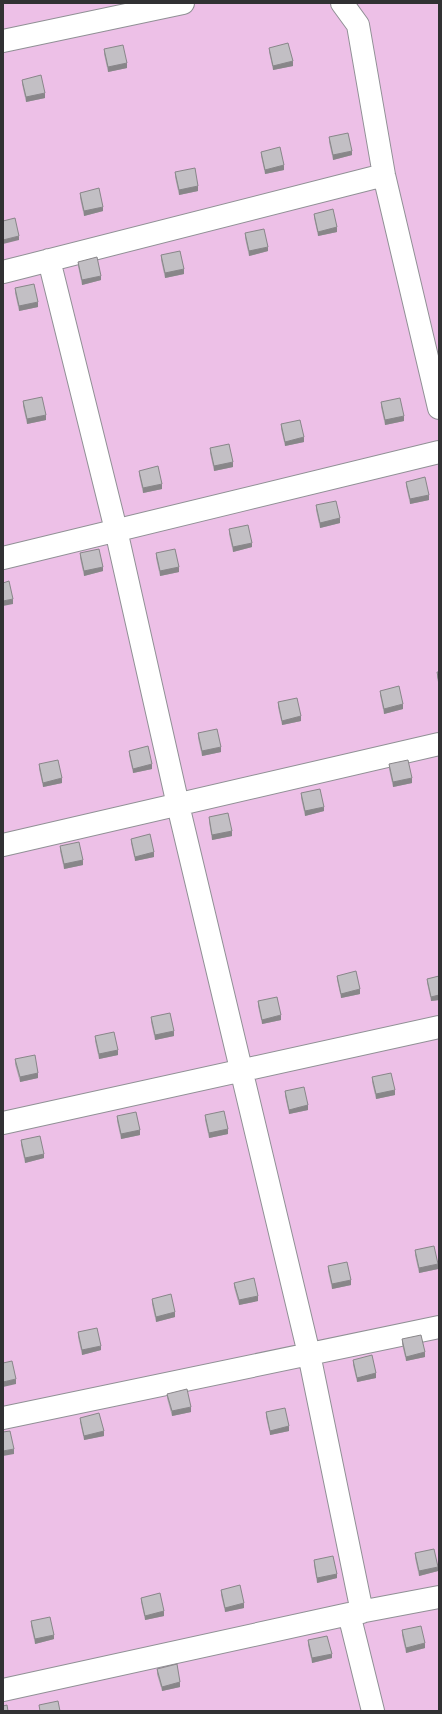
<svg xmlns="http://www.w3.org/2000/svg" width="442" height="1714" viewBox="0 0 442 1714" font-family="'Work Sans',sans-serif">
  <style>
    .green { fill: #edc0e7 }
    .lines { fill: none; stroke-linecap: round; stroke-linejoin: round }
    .minor-casing { stroke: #909095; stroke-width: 24 }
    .minor { stroke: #fff; stroke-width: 22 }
    .wall { fill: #a7a4a9 }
    .shaded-wall { fill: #888689 }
    .building { fill: #c2bfc4; stroke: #888689 }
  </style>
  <rect width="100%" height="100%" fill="#f9f9ff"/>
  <path class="green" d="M 3,3 L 439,3 L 439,1711 L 3,1711 Z"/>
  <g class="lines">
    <defs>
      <path id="minor" d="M 342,3 L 358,25 L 384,175 L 439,408
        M 3,41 L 183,3
        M 49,260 L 116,530 L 178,805 L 309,1354 L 362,1612
        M 3,272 L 384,175
        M 3,558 L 439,452
        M 3,845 L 439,744
        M 3,1123 L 439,1027
        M 3,1418 L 439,1327
        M 349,1614 L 373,1711
        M 3,1690 L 349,1614 L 439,1597"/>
    </defs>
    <use href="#minor" class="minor-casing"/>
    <use href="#minor" class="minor"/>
  </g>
  <path class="wall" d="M 269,48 L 293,66 L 273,70 L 269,52 Z
    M 104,49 L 127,68 L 108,72 L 104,54 Z
    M 22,80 L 45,98 L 26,102 L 22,84 Z
    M 329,137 L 352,155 L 333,160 L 329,142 Z
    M 261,152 L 284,170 L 265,174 L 261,156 Z
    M 175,172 L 198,191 L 179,195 L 175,177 Z
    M 80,193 L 103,211 L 84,216 L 80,198 Z
    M 314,214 L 337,232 L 318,236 L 314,218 Z
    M 245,233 L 268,251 L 249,256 L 245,238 Z
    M 161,255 L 184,274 L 165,278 L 161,260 Z
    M 78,262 L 101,280 L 82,285 L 78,266 Z
    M 15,288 L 38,307 L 19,311 L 15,293 Z
    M 23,401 L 46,420 L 27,424 L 23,406 Z
    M 381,402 L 404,421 L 385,425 L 381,407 Z
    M 281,424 L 304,442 L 285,446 L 281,429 Z
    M 210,448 L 233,467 L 214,471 L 210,453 Z
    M 139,471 L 162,489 L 143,493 L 139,475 Z
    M 406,482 L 429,500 L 410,504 L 406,486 Z
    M 316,505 L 340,523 L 320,528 L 316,510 Z
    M 229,529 L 252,547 L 233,552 L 229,534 Z
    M 80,553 L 103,571 L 84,576 L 80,558 Z
    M 156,553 L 179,572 L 160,576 L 156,558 Z
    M 437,672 L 439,672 L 439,687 L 437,677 Z
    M 380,691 L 403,709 L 384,714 L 380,695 Z
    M 278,702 L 301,721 L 282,725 L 278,707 Z
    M 198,733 L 221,752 L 202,756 L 198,738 Z
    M 129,751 L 152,769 L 133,773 L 129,755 Z
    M 39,764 L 62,783 L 43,787 L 39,769 Z
    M 389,764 L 412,783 L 393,787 L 389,769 Z
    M 301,793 L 324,811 L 305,816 L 301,798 Z
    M 209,817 L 232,836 L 212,840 L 209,822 Z
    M 131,839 L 154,857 L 135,861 L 131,843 Z
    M 60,846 L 83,865 L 64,869 L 60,851 Z
    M 337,976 L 360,994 L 341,998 L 337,980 Z
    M 439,976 L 439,1000 L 431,1001 L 427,983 L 427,979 Z
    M 258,1001 L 281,1020 L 262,1024 L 258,1006 Z
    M 151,1017 L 174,1036 L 155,1040 L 151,1022 Z
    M 95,1036 L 118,1055 L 99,1059 L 95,1041 Z
    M 15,1059 L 38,1078 L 20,1082 L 15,1064 Z
    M 372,1077 L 395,1095 L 376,1099 L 372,1082 Z
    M 285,1091 L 308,1110 L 289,1114 L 285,1096 Z
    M 205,1115 L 228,1134 L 209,1138 L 205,1120 Z
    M 117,1116 L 140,1135 L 121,1139 L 117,1121 Z
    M 21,1140 L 44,1158 L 25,1163 L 21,1145 Z
    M 415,1250 L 438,1269 L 419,1273 L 415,1255 Z
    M 328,1266 L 351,1285 L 332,1289 L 328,1271 Z
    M 234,1283 L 258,1301 L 239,1305 L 234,1287 Z
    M 152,1299 L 175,1317 L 156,1322 L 152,1304 Z
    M 78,1332 L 101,1350 L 82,1355 L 78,1337 Z
    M 402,1339 L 425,1357 L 406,1361 L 402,1344 Z
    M 353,1360 L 376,1378 L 357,1382 L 353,1365 Z
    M 167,1394 L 191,1412 L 172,1416 L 167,1398 Z
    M 266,1412 L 289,1431 L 270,1435 L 266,1417 Z
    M 80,1418 L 104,1436 L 84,1440 L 80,1422 Z
    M 415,1553 L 438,1571 L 419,1576 L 415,1558 Z
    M 314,1560 L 337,1578 L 317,1583 L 314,1565 Z
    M 221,1590 L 244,1608 L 225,1612 L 221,1595 Z
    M 141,1598 L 164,1616 L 145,1620 L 141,1602 Z
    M 31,1621 L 54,1639 L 35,1644 L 31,1626 Z
    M 402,1630 L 425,1648 L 406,1653 L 402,1635 Z
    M 308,1640 L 332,1658 L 312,1663 L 308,1645 Z
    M 157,1669 L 180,1687 L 162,1691 L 157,1674 Z"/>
  <path class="shaded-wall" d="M 293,61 L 293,66 L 273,70 L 273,66 Z
    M 127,63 L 127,68 L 108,72 L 108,67 Z
    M 45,93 L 45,98 L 26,102 L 26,97 Z
    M 352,151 L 352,155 L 333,160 L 333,155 Z
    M 284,165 L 284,170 L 265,174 L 265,170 Z
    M 198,186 L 198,191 L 179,195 L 179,190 Z
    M 103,207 L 103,211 L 84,216 L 84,211 Z
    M 337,227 L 337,232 L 318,236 L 318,232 Z
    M 19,236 L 19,240 L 3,244 L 3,240 Z
    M 268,247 L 268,251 L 249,256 L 249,251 Z
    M 184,269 L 184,274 L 165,278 L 165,273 Z
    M 101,276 L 101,280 L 82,285 L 82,280 Z
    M 38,302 L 38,307 L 19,311 L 19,306 Z
    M 46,415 L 46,420 L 27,424 L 27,419 Z
    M 404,416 L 404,421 L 385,425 L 385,420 Z
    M 304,437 L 304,442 L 285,446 L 285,442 Z
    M 233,462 L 233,467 L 214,471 L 214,466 Z
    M 162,484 L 162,489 L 143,493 L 143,488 Z
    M 429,495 L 429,500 L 410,504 L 410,499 Z
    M 340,518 L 340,523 L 320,528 L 320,523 Z
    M 252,543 L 252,547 L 233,552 L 233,547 Z
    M 103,567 L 103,571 L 84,576 L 84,571 Z
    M 179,567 L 179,572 L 160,576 L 160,571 Z
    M 13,599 L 13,604 L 3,606 L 3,601 Z
    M 403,704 L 403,709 L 384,714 L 384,709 Z
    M 301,716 L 301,721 L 282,725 L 282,721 Z
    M 221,747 L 221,752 L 202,756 L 202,751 Z
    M 152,764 L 152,769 L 133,773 L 133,769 Z
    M 62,778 L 62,783 L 43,787 L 43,783 Z
    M 412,778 L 412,783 L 393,787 L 393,782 Z
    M 324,807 L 324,811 L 305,816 L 305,811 Z
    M 232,831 L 232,836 L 212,840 L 212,835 Z
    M 154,852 L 154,857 L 135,861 L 135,857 Z
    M 83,860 L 83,865 L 64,869 L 64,864 Z
    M 360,989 L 360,994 L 341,998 L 341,994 Z
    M 439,995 L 439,1000 L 431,1001 L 431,997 Z
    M 281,1015 L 281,1020 L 262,1024 L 262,1020 Z
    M 174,1031 L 174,1036 L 155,1040 L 155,1035 Z
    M 118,1050 L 118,1055 L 99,1059 L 99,1054 Z
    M 38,1073 L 38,1078 L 20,1082 L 20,1077 Z
    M 395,1090 L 395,1095 L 376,1099 L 376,1094 Z
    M 308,1105 L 308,1110 L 289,1114 L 289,1110 Z
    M 228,1129 L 228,1134 L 209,1138 L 209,1133 Z
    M 140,1130 L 140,1135 L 121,1139 L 121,1134 Z
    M 44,1154 L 44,1158 L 25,1163 L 25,1158 Z
    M 438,1264 L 438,1269 L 419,1273 L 419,1268 Z
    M 351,1280 L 351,1285 L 332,1289 L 332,1284 Z
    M 258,1296 L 258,1301 L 239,1305 L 239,1300 Z
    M 175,1312 L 175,1317 L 156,1322 L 156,1317 Z
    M 101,1346 L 101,1350 L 82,1355 L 82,1350 Z
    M 425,1352 L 425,1357 L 406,1361 L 406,1357 Z
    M 376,1373 L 376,1378 L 357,1382 L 357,1378 Z
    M 16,1379 L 16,1384 L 3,1387 L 3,1382 Z
    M 191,1407 L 191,1412 L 172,1416 L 172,1411 Z
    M 289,1426 L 289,1431 L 270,1435 L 270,1431 Z
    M 104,1431 L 104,1436 L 84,1440 L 84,1436 Z
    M 14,1449 L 14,1454 L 3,1456 L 3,1451 Z
    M 438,1567 L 438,1571 L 419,1576 L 419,1571 Z
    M 337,1574 L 337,1578 L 317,1583 L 317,1578 Z
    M 244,1603 L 244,1608 L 225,1612 L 225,1608 Z
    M 164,1611 L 164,1616 L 145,1620 L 145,1616 Z
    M 54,1635 L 54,1639 L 35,1644 L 35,1639 Z
    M 425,1643 L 425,1648 L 406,1653 L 406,1648 Z
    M 332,1654 L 332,1658 L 312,1663 L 312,1658 Z
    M 180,1682 L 180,1687 L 162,1691 L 162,1687 Z"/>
  <path class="building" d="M 288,43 L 293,61 L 273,66 L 269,48 Z
    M 123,45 L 127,63 L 108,67 L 104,49 Z
    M 41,75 L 45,93 L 26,97 L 22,80 Z
    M 348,133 L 352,151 L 333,155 L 329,137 Z
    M 280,147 L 284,165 L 265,170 L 261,152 Z
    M 195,168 L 198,186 L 179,190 L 175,172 Z
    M 99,188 L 103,207 L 84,211 L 80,193 Z
    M 333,209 L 337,227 L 318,232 L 314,214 Z
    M 15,218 L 19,236 L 3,240 L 3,221 Z
    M 264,229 L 268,247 L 249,251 L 245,233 Z
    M 180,251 L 184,269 L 165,273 L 161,255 Z
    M 97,257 L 101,276 L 82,280 L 78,262 Z
    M 34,284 L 38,302 L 19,306 L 15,288 Z
    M 42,397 L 46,415 L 27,419 L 23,401 Z
    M 400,398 L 404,416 L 385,420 L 381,402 Z
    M 300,420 L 304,437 L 285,442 L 281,424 Z
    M 229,444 L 233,462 L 214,466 L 210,448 Z
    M 158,466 L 162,484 L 143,488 L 139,471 Z
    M 425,477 L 429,495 L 410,499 L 406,482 Z
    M 336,501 L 340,518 L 320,523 L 316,505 Z
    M 248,525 L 252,543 L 233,547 L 229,529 Z
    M 99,549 L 103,567 L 84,571 L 80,553 Z
    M 175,549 L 179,567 L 160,571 L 156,553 Z
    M 9,581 L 13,599 L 3,601 L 3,583 Z
    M 437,672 L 439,672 L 439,682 Z
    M 399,686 L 403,704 L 384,709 L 380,691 Z
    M 297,698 L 301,716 L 282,721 L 278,702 Z
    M 217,729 L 221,747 L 202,751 L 198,733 Z
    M 148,746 L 152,764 L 133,769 L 129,751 Z
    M 58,760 L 62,778 L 43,783 L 39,764 Z
    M 408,760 L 412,778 L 393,782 L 389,764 Z
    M 320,789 L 324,807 L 305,811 L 301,793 Z
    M 228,813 L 232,831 L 212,835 L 209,817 Z
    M 150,834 L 154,852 L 135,857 L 131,839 Z
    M 79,842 L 83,860 L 64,864 L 60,846 Z
    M 356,971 L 360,989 L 341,994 L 337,976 Z
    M 439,976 L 439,995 L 431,997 L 427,979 Z
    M 277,997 L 281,1015 L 262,1020 L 258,1001 Z
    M 170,1013 L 174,1031 L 155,1035 L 151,1017 Z
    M 114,1032 L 118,1050 L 99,1054 L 95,1036 Z
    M 35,1055 L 38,1073 L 20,1077 L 15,1059 Z
    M 391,1073 L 395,1090 L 376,1094 L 372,1077 Z
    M 304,1087 L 308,1105 L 289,1110 L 285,1091 Z
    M 224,1111 L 228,1129 L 209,1133 L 205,1115 Z
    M 136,1112 L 140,1130 L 121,1134 L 117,1116 Z
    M 40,1136 L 44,1154 L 25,1158 L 21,1140 Z
    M 434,1246 L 438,1264 L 419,1268 L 415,1250 Z
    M 347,1262 L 351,1280 L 332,1284 L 328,1266 Z
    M 254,1278 L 258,1296 L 239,1300 L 234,1283 Z
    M 171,1294 L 175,1312 L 156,1317 L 152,1299 Z
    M 97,1328 L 101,1346 L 82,1350 L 78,1332 Z
    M 421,1335 L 425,1352 L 406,1357 L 402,1339 Z
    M 372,1355 L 376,1373 L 357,1378 L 353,1360 Z
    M 12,1361 L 16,1379 L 3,1382 L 3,1363 Z
    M 187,1389 L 191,1407 L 172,1411 L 167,1394 Z
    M 285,1408 L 289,1426 L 270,1431 L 266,1412 Z
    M 99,1413 L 104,1431 L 84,1436 L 80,1418 Z
    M 10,1431 L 14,1449 L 3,1451 L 3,1432 Z
    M 434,1549 L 438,1567 L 419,1571 L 415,1553 Z
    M 333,1556 L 337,1574 L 317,1578 L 314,1560 Z
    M 240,1585 L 244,1603 L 225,1608 L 221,1590 Z
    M 160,1593 L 164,1611 L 145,1616 L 141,1598 Z
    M 50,1617 L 54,1635 L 35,1639 L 31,1621 Z
    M 421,1626 L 425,1643 L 406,1648 L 402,1630 Z
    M 327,1636 L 332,1654 L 312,1658 L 308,1640 Z
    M 177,1664 L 180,1682 L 162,1687 L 157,1669 Z
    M 58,1701 L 60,1711 L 40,1711 L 39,1705 Z
    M 7,1705 L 8,1711 L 3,1711 L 3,1706 Z"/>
  <rect width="442" height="1714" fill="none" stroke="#313133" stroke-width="8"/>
</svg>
